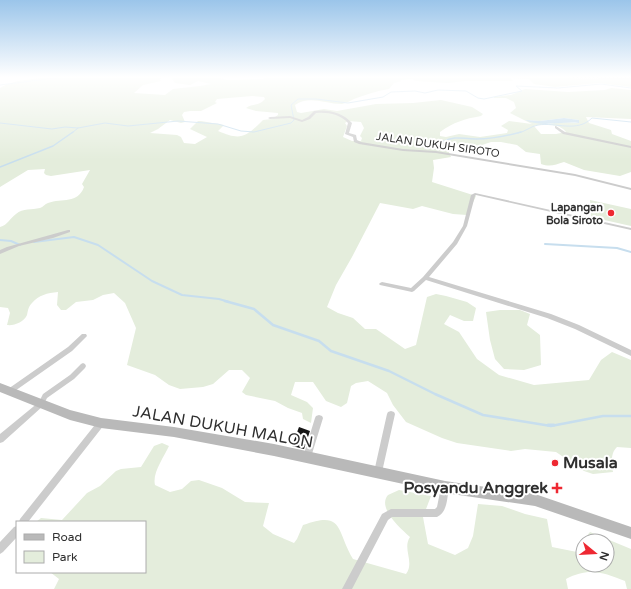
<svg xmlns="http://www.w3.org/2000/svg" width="631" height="589" viewBox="0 0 631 589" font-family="'Varela Round',sans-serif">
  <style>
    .green { fill: #e4eddc; fill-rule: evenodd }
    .water { fill: #c7deee }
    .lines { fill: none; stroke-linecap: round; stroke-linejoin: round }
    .stream-far4 { stroke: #c7deee; stroke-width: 1 }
    .stream-far3 { stroke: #c7deee; stroke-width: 1.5 }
    .stream-far2 { stroke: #c7deee; stroke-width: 2 }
    .stream-far1 { stroke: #c7deee; stroke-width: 2.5 }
    .stream { stroke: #c7deee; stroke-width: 3 }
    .building { fill: #161616 }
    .street { fill: #ccc; fill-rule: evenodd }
    .secondary { fill: #b9b9b9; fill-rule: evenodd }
    .poi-dot { fill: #ee2832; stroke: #fff; stroke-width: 1.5 }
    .labels { text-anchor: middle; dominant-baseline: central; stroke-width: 4; stroke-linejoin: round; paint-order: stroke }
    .far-street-label { font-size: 11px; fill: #2f2f2f; stroke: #fff }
    .far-poi-label { font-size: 11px; font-weight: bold; fill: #2f2f2f; stroke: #fff; text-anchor: end }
    .near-street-label { font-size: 16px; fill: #2f2f2f; stroke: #fff }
    .near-poi-label { font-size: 16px; font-weight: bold; fill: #2f2f2f; stroke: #fff; text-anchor: start }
  </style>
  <rect width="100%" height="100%" fill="#fff"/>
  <path class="green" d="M 47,77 L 162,77 L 160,80 L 161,81 L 143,85 L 134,93 L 165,95 L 173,89 L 200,86 L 211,84 L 198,81 L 190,85 L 175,83 L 172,79 L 175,77 L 215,77 L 228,80 L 263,79 L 264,77 L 567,77 L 580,79 L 631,79 L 631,87 L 599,83 L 555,87 L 534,84 L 529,79 L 510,78 L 513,81 L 465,81 L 448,83 L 416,81 L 412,79 L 400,80 L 402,81 L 394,83 L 389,89 C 376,91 365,95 354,99 C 350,101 346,103 342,104 C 325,104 309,95 295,105 L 297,112 L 301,113 L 324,109 L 337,111 L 376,104 L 413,103 L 441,100 L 472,107 L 483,114 L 481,116 C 464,119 454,122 440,132 L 440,136 L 446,137 L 459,134 L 480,137 L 507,133 L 508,130 L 501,126 L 509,121 L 532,124 L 510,113 L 516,108 L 514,102 L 506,98 L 494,98 L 494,97 L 511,95 L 525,89 L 568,92 L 605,90 L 611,88 L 631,90 L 631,119 L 586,117 L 589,123 L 611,130 L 612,134 L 631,141 L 631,172 L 620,176 L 584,170 L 564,162 C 555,165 550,167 541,164 L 540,154 L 526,152 L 517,145 L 501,142 L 491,142 L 482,145 L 476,151 L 462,149 L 455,142 L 449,142 L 447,148 L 451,157 L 433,160 L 434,168 L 432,182 L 476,196 L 467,215 L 453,214 L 422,206 L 413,209 L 380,203 L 352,257 L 336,285 L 327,307 L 338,313 L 353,318 L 365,329 L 376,329 L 405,349 L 416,345 L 427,297 L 436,294 L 446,296 L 467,302 L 476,308 L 473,321 L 464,321 L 450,315 L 444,324 L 459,332 L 477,359 L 499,375 L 534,385 L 589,380 L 601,360 L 612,352 L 631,360 L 631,448 L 617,447 C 610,454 612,462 613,472 L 593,474 L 584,471 L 556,452 L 525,449 L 511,451 L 457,443 L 442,438 L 406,422 L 393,405 L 387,393 L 368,381 L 356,383 L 351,386 L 347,403 L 341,407 L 326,401 L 313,382 L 295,382 L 291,395 L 307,402 L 313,408 L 311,423 L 303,419 L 302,413 L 288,408 L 275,401 L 246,395 L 242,392 L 250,378 L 242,370 L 229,370 L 213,384 L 203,387 L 180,389 L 169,385 L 155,375 L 127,365 L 136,328 L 125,303 L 114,293 L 103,295 L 93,300 L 76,302 L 66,310 L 61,310 L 57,305 L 58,292 C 47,293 39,295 32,303 C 28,307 28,311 27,315 C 24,322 14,326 7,325 L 10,313 L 8,308 L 0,307 L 0,227 C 8,225 10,218 16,214 C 23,208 32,210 40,208 C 43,207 45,204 48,203 C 62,198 78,204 84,187 L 82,184 L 90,170 L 51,176 L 46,175 L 44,173 L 45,169 L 28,170 L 0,187 L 0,88 C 14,79 31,80 47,77 ZM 252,96 L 264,97 L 265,99 C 258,107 252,103 246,108 L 256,111 L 278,113 L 278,115 L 272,119 L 263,120 C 246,137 241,141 218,131 L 224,125 L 201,121 L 198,121 L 190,129 L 207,137 L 195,144 L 184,143 L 181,137 L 177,135 L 150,133 L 158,129 L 170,120 L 181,123 L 185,122 L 182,115 L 184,112 L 190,111 L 201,111 L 217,103 L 215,102 L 217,99 ZM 564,118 L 579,120 L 579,123 L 561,122 L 548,124 L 525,120 L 540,121 ZM 348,121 L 361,122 L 364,128 L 360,136 L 362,138 L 361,141 L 352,141 L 343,137 L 347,126 L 345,123 ZM 537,125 C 547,125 559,123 566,132 L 556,134 L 541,134 L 534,126 Z
    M 590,200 L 631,209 L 631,226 L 591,217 Z
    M 500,310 L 520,310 L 530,314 L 527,325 L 540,335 L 541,365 L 524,370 L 504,369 L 495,359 L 490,340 L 486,312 Z
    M 162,443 L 169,446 C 164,457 152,473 155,485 L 170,492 L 182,489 L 191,481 L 199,480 L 222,488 L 245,502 L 269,503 L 263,526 L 273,534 L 294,543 L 297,539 L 303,525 C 344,510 336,530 353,559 L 406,574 C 415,562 402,549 410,537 C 400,528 377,508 388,495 L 399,490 L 431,496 L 423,517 L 428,544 L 455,555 L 468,548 L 473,536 L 478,504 L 502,506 L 525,514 L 547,519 L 552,547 L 577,552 L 583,546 L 583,565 L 607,565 L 607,541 L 584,541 L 585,538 L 590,532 L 631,549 L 631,589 L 627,589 L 625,581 C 603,572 588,567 566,579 L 568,589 L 54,589 L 59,579 L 50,572 L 145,572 L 145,522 L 36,522 L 41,518 L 62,520 L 87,493 L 100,486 L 116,471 L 121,469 L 141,467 L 154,446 Z"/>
  <path class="water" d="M 564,118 L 579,120 L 579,123 C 559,121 543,128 525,120 L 540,121 Z"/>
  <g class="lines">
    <path class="stream-far4" d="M 0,85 L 63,77
      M 0,123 L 52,129 L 65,127 L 78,128 L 105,123 L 128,126 L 178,121 L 218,124 L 241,131 L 254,132 L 291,123 L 294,120 L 291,105 L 298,99 L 316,99 L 348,103 L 383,97 L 391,92 L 415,91 L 425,93 L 438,90 L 466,91 L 478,98 L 484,99 L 522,91 L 516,86 L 558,88 L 601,84 L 631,88
      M 72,133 L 78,128
      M 518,133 C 525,132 531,126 538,125 C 556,122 577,133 592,118 L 631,122"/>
    <path class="stream-far3" d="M 442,142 C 457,135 461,139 476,139 C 491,139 507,136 521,132
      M 0,167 L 53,146 L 73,132"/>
    <path class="stream-far2" d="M 0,240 L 11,241 L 20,245
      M 34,242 L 74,237 L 98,245 L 152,281 L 182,295 L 219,299 L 229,302
      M 545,244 L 617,248 L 631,252"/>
    <path class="stream-far1" d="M 225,301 L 254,309 L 273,325 L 319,341 L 331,351 L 389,371 L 435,394 L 483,415 L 551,426 L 603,416 L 631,416"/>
    <path class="stream" d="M 548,425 L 554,425"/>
  </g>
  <path class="building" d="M 299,427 L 310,431 L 304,449 L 292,446 Z"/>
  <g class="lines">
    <path class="street" d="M 569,77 L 631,77 L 631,79 L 570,78 Z
      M 314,111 C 328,109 342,112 352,123 L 349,133 L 356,135 L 357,140 L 361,142 L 403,149 L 436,151 L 575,174 L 631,188 L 631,190 L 575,176 L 436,153 L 403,151 L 359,144 L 354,142 L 353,137 L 345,134 L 348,123 C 340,114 328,112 316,113 L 310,119 L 302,122 L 290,118 L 270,119 L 268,118 L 270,117 L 290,116 L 302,120 L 308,117 Z
      M 556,126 L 565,132 L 631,146 L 631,148 L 563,134 L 555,128 L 555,126 Z
      M 475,193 L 631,228 L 631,230 L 476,195 L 475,196 L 467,226 L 457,244 L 429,277 L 551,314 L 579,325 L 631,350 L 631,356 L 575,329 L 547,318 L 426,280 L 414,291 L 412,292 L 380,285 L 379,284 L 380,283 L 382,282 L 411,288 L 423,277 L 453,242 L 463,226 L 471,195 Z
      M 68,230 L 70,230 L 70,232 L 53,238 L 19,246 L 0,254 L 0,250 L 7,247 Z
      M 82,334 L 86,334 L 87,336 L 72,351 L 12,393 L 10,394 L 8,393 L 7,391 L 8,389 L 68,347 Z
      M 83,363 L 85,364 L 86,366 L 85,368 L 74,379 L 47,398 L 43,406 L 3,442 L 0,443 L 0,434 L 39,402 L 43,394 L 70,375 L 81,364 Z
      M 391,411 L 394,412 L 395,414 L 382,472 L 381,475 L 378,476 L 375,475 L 374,472 L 387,414 L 388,412 Z
      M 319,415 L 322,416 L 323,418 L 311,457 L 310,460 L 307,461 L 304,460 L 303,457 L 315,418 L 316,416 Z
      M 101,420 L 104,421 L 105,423 L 104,425 L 28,522 L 19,522 L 20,519 L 98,421 Z
      M 445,483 L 448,484 L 449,487 C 447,497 448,512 437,517 L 392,517 L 388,520 L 352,589 L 342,589 L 382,514 L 391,509 L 435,509 L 437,507 L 441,487 L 442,484 Z
      M 17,526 L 17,537 L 3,552 L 0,554 L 0,542 L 14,527 Z"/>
    <path class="secondary" d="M 0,383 L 70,410 L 101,418 L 174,427 L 274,444 L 445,481 L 535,494 L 631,527 L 631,539 L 535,506 L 445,493 L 274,456 L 174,437 L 101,428 L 70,420 L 0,392 Z"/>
  </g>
  <linearGradient id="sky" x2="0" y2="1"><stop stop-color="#9bc5ea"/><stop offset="0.48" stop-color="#fff"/><stop offset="1" stop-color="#fff" stop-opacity="0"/></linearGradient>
  <rect width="631" height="160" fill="url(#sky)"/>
  <g class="poi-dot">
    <circle cx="611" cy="213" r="4"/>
    <circle cx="555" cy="463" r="4"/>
    <path d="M555 482h4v4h4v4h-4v4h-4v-4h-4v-4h4z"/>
  </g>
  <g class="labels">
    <g class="far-street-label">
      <text transform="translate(438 145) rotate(8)">JALAN DUKUH SIROTO</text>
    </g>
    <g class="far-poi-label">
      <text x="603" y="207">Lapangan<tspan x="603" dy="13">Bola Siroto</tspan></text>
    </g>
    <g class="near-street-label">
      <text transform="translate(223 427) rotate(10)">JALAN DUKUH MALON</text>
    </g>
    <g class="near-poi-label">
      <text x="563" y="463">Musala</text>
      <text x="548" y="488" text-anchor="end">Posyandu Anggrek</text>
    </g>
  </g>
  <rect x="16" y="521" width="130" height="52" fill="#ffffff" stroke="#acacac"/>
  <rect x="24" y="534" width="20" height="6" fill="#b9b9b9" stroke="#acacac"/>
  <text x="52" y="541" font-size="12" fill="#2f2f2f">Road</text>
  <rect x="24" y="551" width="20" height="12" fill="#e4eddc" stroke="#acacac"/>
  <text x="52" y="561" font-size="12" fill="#2f2f2f">Park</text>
  <g transform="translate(595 553) rotate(108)"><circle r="19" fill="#ffffff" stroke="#acacac"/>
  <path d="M0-3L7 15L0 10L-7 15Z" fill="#ee2832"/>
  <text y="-6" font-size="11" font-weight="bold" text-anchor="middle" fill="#2f2f2f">N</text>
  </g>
</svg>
